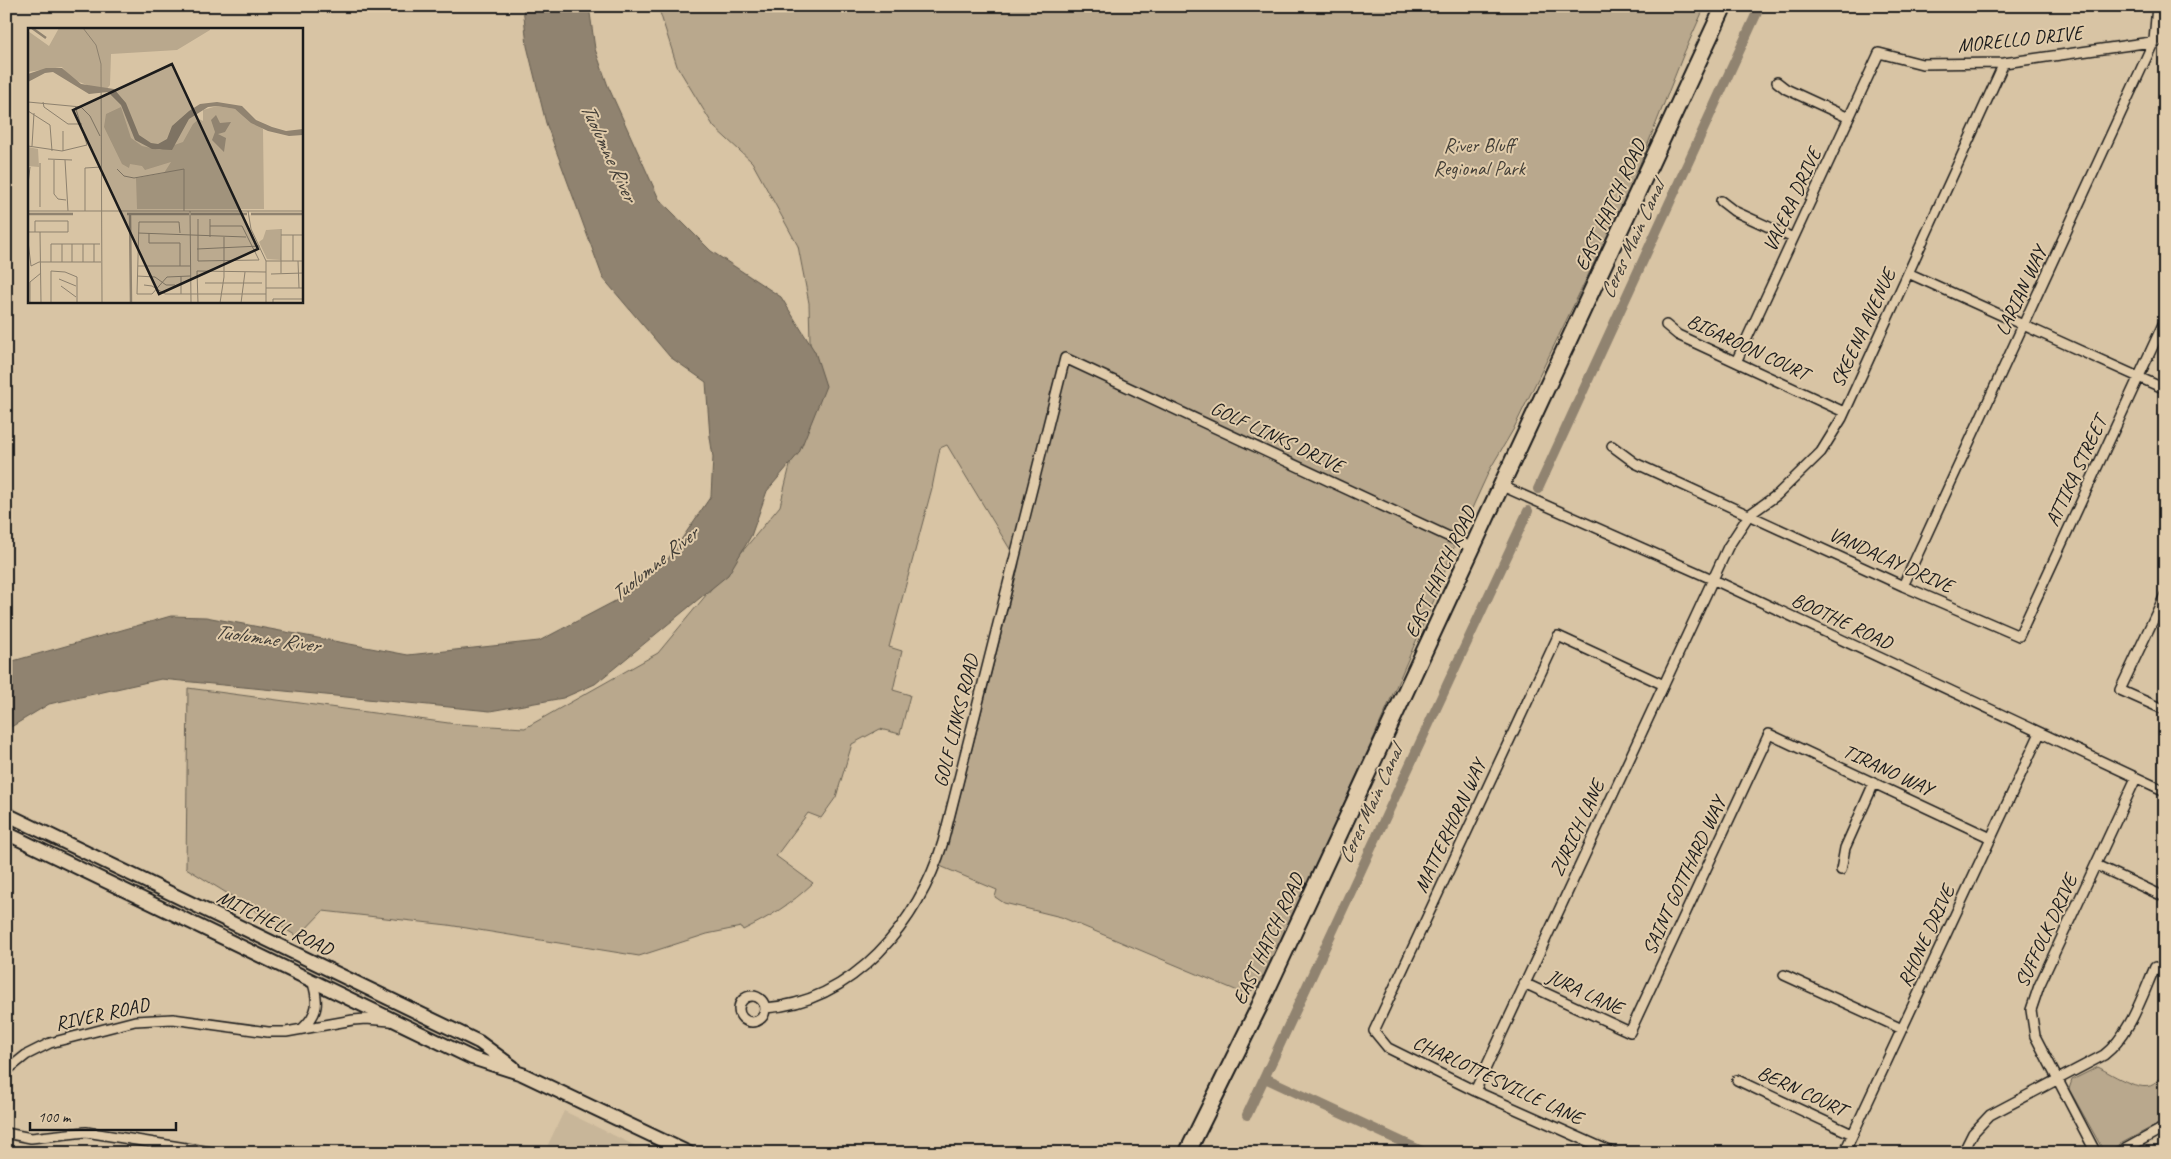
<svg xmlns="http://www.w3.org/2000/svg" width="2171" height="1159" viewBox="0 0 2171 1159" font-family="Caveat,sans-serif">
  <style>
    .built { fill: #c8b699 }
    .green { fill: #b9a88d; stroke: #6a6254 }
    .water { fill: #908370; stroke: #625a4e }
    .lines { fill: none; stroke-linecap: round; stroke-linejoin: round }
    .canal { stroke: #908370; stroke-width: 10 }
    .minor-casing { stroke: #1c1c1c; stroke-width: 12 }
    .secondary-casing { stroke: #1c1c1c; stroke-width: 16 }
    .primary-casing { stroke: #1c1c1c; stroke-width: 19 }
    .minor { stroke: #e0cbaa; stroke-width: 9 }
    .secondary { stroke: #e0cbaa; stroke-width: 12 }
    .primary { stroke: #e0cbaa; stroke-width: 15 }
    .labels { text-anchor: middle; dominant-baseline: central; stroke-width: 4; stroke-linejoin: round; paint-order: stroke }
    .street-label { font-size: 20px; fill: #1c1c1c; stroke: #e0cbaa }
    .park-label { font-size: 20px; fill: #433f38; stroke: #e0cbaa }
    .water-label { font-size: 21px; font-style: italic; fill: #3f3b35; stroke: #e0cbaa }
    .inset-river { fill: none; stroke: #908370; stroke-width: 2.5 }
    .inset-road { fill: none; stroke: #8d816e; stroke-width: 1 }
    .view { fill: #1c1c1c; fill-opacity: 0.15; stroke: #1c1c1c; stroke-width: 2.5 }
    .inset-edge { fill: none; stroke: #1c1c1c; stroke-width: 2.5 }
  </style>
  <rect width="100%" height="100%" fill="#d8c4a4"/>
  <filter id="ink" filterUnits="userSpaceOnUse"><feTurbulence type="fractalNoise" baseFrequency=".02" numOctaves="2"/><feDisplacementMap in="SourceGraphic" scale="10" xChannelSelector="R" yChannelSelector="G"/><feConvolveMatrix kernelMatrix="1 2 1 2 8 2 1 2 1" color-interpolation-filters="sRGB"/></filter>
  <g filter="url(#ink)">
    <path class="built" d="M 564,1111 L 650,1153 L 544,1153 Z"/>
    <path class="green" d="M 658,6 L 1705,6 L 1684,53 L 1630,189 L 1513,430 L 1490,469 L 1452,552 L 1434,600 L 1374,737 L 1262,985 L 1245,994 L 1061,917 L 1004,903 L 995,897 L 997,890 L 940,866 L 952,827 L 1019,564 L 947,445 L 940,448 L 932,488 L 889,647 L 902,651 L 893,690 L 910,695 L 900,734 L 880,729 L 852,744 L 836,797 L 821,818 L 808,813 L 776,856 L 813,883 C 790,905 771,916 743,930 L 741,927 L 707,934 L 639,956 L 448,925 L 323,911 L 298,937 L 186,868 L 188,688 L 456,724 L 525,728 L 658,653 L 780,506 L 811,380 L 809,303 L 798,246 L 752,162 L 714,127 L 677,66 Z
      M 2098,1067 C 2112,1074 2149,1099 2158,1079 L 2165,1082 L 2165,1120 L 2111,1149 L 2102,1148 L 2069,1089 L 2072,1080 Z"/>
    <path class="water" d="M 523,6 L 589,6 L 595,49 L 608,86 L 659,199 L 711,251 L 781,297 L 815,352 L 826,386 L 799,453 L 767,491 L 751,536 L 728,575 L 595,684 L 563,698 L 490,711 L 161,679 L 49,704 L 6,730 L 6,663 L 171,616 L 206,617 L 408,655 L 539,641 L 619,599 L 666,562 L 711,496 L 713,457 L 710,437 L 706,382 L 670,357 L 603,278 L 546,123 L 527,46 Z"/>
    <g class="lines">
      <path class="canal" d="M 1538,489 L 1760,6
        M 1265,1078 L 1426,1153
        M 1247,1115 L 1528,511"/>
      <defs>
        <path id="minor" d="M 1777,82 L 1786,89 L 1849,118
          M 1721,201 L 1734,211 L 1793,238
          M 1908,273 L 2165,389
          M 1666,325 L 1678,335 L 1844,412
          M 1736,362 L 1879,53 L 1922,64 L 2004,63 L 2165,40
          M 1612,446 L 1635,463 L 1903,586 L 2019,636 L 2165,320
          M 1502,486 L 1712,579 L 2165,791
          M 1903,586 L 2154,41 L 2157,6
          M 2165,595 L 2120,690 L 2165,710
          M 2096,865 L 2165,897
          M 1841,870 L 1845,848 L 1874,783
          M 1784,975 L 1902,1029
          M 1524,983 L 1630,1032 L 1769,734 L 1991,838
          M739 1009a13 13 0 1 1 26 0a13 13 0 1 1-26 0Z
          M 765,1008 C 854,1002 919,922 943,842 L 1065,358 L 1473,548
          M 302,1029 C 319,1013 319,1002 312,980
          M 6,1071 L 26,1055 L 50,1043 L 135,1021 L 173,1019 L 268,1032 L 286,1032 L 353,1020 L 366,1019 L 390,1021
          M 1737,1080 L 1852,1134
          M 1475,1091 L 1728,547 L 1749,515 L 1777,495 L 1821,452 L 1842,418 L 2004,63
          M 6,1133 L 31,1138 L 86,1132 L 217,1153
          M 1614,1153 L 1475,1091 L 1388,1048 L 1374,1031 L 1558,636 L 1664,685
          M 1844,1153 L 2040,733
          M 1963,1153 L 1973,1133 L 1990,1115 L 2104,1055 C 2130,1035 2142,996 2155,967
          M 2096,1153 L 2035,1036 L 2031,1010 L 2039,986 L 2136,778
          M 2118,1153 L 2165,1127"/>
        <path id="secondary" d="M 6,814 L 479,1042 L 513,1067
          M 6,833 L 472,1058 L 522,1074 L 689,1153"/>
        <path id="primary" d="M 1187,1153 L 1259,1007 L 1724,6"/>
      </defs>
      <use href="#minor" class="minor-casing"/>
      <use href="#secondary" class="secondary-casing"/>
      <use href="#primary" class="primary-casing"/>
      <use href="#minor" class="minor"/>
      <use href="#secondary" class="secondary"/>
      <use href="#primary" class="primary"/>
    </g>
  </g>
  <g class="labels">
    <g class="street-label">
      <text transform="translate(2020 39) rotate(-6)">MORELLO DRIVE</text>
      <text transform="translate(1792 200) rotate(-65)">VALERA DRIVE</text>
      <text transform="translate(1610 205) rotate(-65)">EAST HATCH ROAD</text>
      <text transform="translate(2021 291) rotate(-65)">LARIAN WAY</text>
      <text transform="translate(1863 328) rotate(-65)">SKEENA AVENUE</text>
      <text transform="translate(1748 347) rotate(25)">BIGAROON COURT</text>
      <text transform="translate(1277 437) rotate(25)">GOLF LINKS DRIVE</text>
      <text transform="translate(2076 471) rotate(-65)">ATTIKA STREET</text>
      <text transform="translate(1891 560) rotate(24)">VANDALAY DRIVE</text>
      <text transform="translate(1440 572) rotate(-65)">EAST HATCH ROAD</text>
      <text transform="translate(1842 621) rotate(25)">BOOTHE ROAD</text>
      <text transform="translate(956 721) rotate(-76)">GOLF LINKS ROAD</text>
      <text transform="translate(1888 770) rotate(25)">TIRANO WAY</text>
      <text transform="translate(1450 826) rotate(-65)">MATTERHORN WAY</text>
      <text transform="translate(1577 828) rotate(-65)">ZURICH LANE</text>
      <text transform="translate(1684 876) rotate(-65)">SAINT GOTTHARD WAY</text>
      <text transform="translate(275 923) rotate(26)">MITCHELL ROAD</text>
      <text transform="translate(2046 931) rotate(-65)">SUFFOLK DRIVE</text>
      <text transform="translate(1926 936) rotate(-65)">RHONE DRIVE</text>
      <text transform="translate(1268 939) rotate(-65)">EAST HATCH ROAD</text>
      <text transform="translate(1585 992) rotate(25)">JURA LANE</text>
      <text transform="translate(102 1014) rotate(-12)">RIVER ROAD</text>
      <text transform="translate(1498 1080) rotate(25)">CHARLOTTESVILLE LANE</text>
      <text transform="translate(1802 1091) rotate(25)">BERN COURT</text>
    </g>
    <g class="park-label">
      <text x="1479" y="145">River Bluff<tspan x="1479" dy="23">Regional Park</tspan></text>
    </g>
    <g class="water-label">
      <text transform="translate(609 152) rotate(65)">Tuolumne River</text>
      <text transform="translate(1632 240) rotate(-65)">Ceres Main Canal</text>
      <text transform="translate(654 564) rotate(-39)">Tuolumne River</text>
      <text transform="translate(267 638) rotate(8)">Tuolumne River</text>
      <text transform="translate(1370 805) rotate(-65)">Ceres Main Canal</text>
    </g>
  </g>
  <g transform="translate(28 28)">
    <rect width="275" height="275" fill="#d8c4a4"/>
    <path d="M 31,0 L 182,0 L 182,2 L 149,22 L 83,26 L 82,57 L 76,64 L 44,51 L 34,39 L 0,44 L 0,3 L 21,18 ZM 189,78 L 207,81 L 235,101 L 236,181 L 109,181 L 108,150 L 136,145 L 143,134 L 117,142 L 114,138 L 102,136 L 101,140 L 94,136 L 76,99 L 78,86 L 93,79 L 103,110 L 114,118 L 132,122 L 155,114 L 165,96 L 171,91 L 175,93 L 175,82 ZM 0,119 L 10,121 L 11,139 L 0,138 ZM 252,201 L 253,232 L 239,231 L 231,214 L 235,211 L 238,202 Z" fill="#b9a88d"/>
    <path d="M 18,40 L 34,40 L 53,56 L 86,61 L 98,75 L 111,107 L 123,115 L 130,116 L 139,111 L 144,98 L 161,83 L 172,76 L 189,74 L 214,78 L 228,92 L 244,99 L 258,103 L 275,101 L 275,107 L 261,108 L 240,103 L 223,95 L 207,81 L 189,78 L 180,79 L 161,91 L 144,122 L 124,121 L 107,112 L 93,77 L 80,64 L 61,66 L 25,44 L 17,45 L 0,54 L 0,46 ZM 188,87 L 192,95 L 203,94 L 197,104 L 190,106 L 198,110 L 196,124 L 184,112 L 187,104 L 183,92 Z" fill="#908370"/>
    <path class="inset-river" d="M 4,0 L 18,10M 0,186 L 45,186M 99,186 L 161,186M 102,186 L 103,275M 163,186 L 219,186M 223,186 L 275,186"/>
    <path class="inset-road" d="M 55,0 L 68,17 L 73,36 L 74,275M 0,74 L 53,79 L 62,88 L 72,108M 15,74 L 16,79 L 40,96 L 54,96M 0,83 L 22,97 L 24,123M 35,103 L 35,123M 0,118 L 34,123 L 59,117 L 47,78M 4,118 L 6,85M 20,131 L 44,132M 26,132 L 26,166 L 30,171 L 38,172M 37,132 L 40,183M 89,141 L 96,148 L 106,150 L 156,141 L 156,183M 0,156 L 2,139M 12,179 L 12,135M 0,183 L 275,183M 57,183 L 57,140 L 73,139M 162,183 L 163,275M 220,183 L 223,201 L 238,233 L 238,275M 170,191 L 170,233 L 231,232 L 214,198 L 182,198M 0,204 L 40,204 L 40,193 L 7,193 L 7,204M 12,204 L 13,275M 110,205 L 218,209M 121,205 L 121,215 L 152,215 L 152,238M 152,205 L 151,194 L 111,194 L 109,266 L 124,266 L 139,249 L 162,248M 253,207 L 275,207M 182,209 L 182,191M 0,213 L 3,238 L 11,234 L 73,234M 44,216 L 44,234M 55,216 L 55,234M 66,216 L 66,234M 169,221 L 232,218M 238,233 L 275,233M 265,233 L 265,207M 270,233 L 271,260M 23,234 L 23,216 L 72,216M 34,234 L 34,216M 110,238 L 162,238M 253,245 L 253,201M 243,246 L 275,245M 109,248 L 127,249 L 138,257 L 147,257M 153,248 L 153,266M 31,251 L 48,258M 177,255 L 234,255M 116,257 L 124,258 L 137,266 L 238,266M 33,258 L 48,269M 238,260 L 275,260M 2,275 L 2,254 L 13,245M 23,275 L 23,243 L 37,244 L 49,249 L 49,275M 170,275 L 169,243 L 238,244M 192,275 L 196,249 L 196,209M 213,275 L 217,244M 245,275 L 245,271 L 275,271"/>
    <path class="view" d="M 144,36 L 230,221 L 131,266 L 45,82 Z"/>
    <rect width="275" height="275" class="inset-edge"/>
  </g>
  <rect width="2171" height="1159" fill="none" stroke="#e0cbaa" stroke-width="25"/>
  <rect x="12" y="12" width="2146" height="1134" fill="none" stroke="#1c1c1c" stroke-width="2" filter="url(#ink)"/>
  <path d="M30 1122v8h146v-8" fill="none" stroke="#1c1c1c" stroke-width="2.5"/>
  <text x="38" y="1122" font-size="15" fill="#1c1c1c" stroke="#e0cbaa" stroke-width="4" paint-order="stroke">100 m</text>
</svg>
